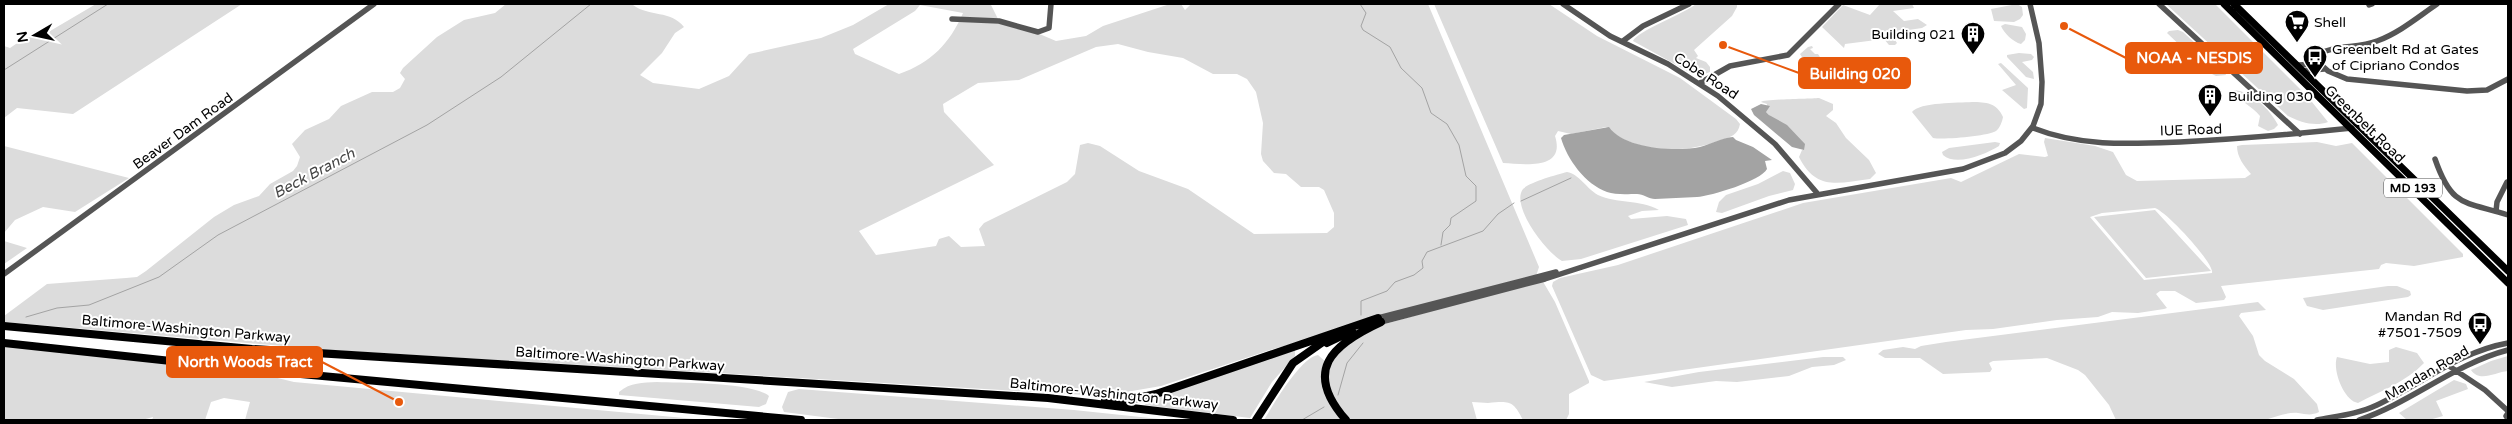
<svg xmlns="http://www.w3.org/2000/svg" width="2512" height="424" viewBox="0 0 2512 424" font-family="'Varela Round',sans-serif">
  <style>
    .green { fill: #dcdcdc; fill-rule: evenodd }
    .water { fill: #a3a3a3 }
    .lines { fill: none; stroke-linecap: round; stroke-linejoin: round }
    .stream { stroke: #a3a3a3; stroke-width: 1 }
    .minor { stroke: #555; stroke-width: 5.5 }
    .major { stroke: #000; stroke-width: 7 }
    .highway { stroke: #000; stroke-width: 8 }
    .labels { text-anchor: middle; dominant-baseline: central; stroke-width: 4; stroke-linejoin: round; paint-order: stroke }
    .shield { fill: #fff; stroke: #4c4c4c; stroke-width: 1 }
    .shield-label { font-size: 12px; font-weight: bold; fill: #000 }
    .poi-label { font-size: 14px; fill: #000; stroke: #fff; text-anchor: start }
    .street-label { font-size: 14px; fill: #000; stroke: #fff }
    .water-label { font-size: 15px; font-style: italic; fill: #444; stroke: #fff }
    .leader { fill: none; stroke: #e8590c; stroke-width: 2 }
    .callout-dot { fill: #e8590c; stroke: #fff; stroke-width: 2 }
    .callout { fill: #e8590c; stroke: #e8590c; stroke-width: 2 }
    .callout-label { font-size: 15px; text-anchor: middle; font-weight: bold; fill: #fff }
  </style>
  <rect width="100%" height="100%" fill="#fff"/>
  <path class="green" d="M 96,4 L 242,4 L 73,114 L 17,108 L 4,118 L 4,46 L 10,48 L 35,31 L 45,34 Z
    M 506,4 L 635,4 L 633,5 C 649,17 671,10 684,27 L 675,33 L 662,53 L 640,75 L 653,83 L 699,89 L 729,76 L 749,54 L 821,38 L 853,25 L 889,4 L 991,5 L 999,21 L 1023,27 L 1056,41 L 1086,36 L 1103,26 L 1170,4 L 1181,4 L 1185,10 L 1191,4 L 1428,4 L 1539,267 L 1536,276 L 1270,350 L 1161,386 L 1103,396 L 330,350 L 4,322 L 4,316 L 47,284 L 126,278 L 137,277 L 146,271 L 214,217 L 234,205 L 259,196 L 270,184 L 293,171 L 297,166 L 300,157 L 292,144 L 305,130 L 329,119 L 341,106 L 372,92 L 393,92 L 400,88 L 405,79 L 400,73 L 403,68 L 437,37 L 464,20 L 495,13 ZM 920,5 L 963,13 C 950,43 931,63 899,74 L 855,54 L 853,49 L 915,11 ZM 1118,44 L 1148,52 L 1183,58 L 1213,74 L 1237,74 L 1247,79 L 1256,92 L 1263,123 L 1261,154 L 1263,161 L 1274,173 L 1286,174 L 1301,187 L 1319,187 L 1324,190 L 1334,213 L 1334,227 L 1327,233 L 1254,234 L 1188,189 L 1139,171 L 1100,146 L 1088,143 L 1080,145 L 1075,174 L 1067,182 L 984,223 L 979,229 L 985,246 L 961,247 L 949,236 L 939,239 L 936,246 L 876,255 L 859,231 L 994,165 L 944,112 L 943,104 L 978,83 L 1019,80 L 1096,47 Z
    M 1434,4 L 1549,4 L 1597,36 L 1680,78 L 1736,119 L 1740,124 C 1738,135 1731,137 1721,140 C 1686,154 1635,154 1606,127 L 1571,134 L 1558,131 L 1555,136 C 1566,171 1524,164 1503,163 Z
    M 1696,4 L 1737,4 L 1737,7 L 1732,16 L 1694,50 L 1698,56 L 1696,58 L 1706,62 L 1710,67 L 1710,72 L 1702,75 L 1691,73 L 1633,41 C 1637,31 1684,14 1696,4 Z
    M 1880,4 L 1912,4 L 1914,8 L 1893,11 L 1904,21 L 1918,19 L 1927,25 L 1922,28 L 1895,32 L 1893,37 L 1897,43 L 1895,45 L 1889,45 L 1884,39 L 1845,44 L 1844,48 L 1822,27 L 1843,5 L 1870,15 Z
    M 2017,4 L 2022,7 L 2023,15 L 2020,19 L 2014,22 L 1994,21 L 1991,9 Z
    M 2166,4 L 2215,4 L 2308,97 L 2328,122 C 2315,127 2300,122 2288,116 Z
    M 2005,24 L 2022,27 L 2026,34 L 2025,40 L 2021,44 C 2013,42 2004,33 2001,26 Z
    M 2178,30 L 2183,32 L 2224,70 L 2226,75 L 2216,76 L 2208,72 L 2167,33 L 2169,31 Z
    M 1812,46 L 1813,48 L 1810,49 L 1815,54 L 1818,54 L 1827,68 L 1838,68 L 1845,78 L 1825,80 L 1810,59 L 1804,60 L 1800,54 L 1808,47 Z
    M 2019,53 L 2031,54 L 2034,57 L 2032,60 L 2022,62 L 2033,72 L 2034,79 L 2026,77 L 2007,57 L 2007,55 Z
    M 2001,63 L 2028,88 L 2027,108 L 2024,109 L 2002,90 L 2016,85 L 1998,64 Z
    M 2234,90 C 2251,91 2270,109 2278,125 L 2274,129 L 2268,131 L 2258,126 L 2260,116 C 2252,106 2241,102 2232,92 Z
    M 1819,98 L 1833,104 L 1833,110 L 1826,116 L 1836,123 L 1846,138 L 1869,160 L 1876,173 L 1870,179 C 1838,183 1816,191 1799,157 L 1802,150 L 1804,150 L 1766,112 L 1767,104 L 1761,102 C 1764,99 1809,99 1819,98 Z
    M 1972,102 C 1986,102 1997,103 2003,117 C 2002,122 2000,128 1996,131 C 1988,136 1944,140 1933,138 L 1912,112 C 1920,102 1958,103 1972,102 Z
    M 2045,138 L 2095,146 L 2113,152 L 2126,175 L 2137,181 L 2245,178 L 2251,174 C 2244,166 2237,157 2237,146 L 2242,145 L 2317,142 L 2336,146 L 2352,143 L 2463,254 L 2463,257 L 2414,266 L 2386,263 L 2381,265 L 2379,269 L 2221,286 L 2226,297 L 2224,300 L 2196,303 L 2175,291 L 2160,291 L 2156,294 L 2167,308 L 2164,309 L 2138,313 L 2112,312 L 2098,317 L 2057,320 L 1993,329 L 1966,330 L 1604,381 L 1591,375 L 1552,286 L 1553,282 L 1560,278 L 1618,265 L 1803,203 L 1951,178 L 1961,182 L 2019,154 L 2045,157 L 2048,156 L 2044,142 ZM 2155,208 C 2167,212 2215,264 2212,273 L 2144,280 L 2090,217 L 2102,213 Z
    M 1995,142 L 2000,143 L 1999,146 C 1986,154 1956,167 1943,155 L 1942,152 L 1949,148 Z
    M 4,146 L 129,178 L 75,212 L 43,207 L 15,220 L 4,233 Z
    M 1783,171 L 1790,173 L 1795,184 L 1793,190 L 1769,196 L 1722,213 L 1716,212 L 1719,202 L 1726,195 L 1758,184 Z
    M 1567,172 C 1579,174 1587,189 1598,195 C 1617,204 1639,199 1659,210 L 1642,211 L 1628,216 L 1631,219 L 1667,216 L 1686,219 L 1688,225 L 1581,259 L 1562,261 C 1547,253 1510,206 1523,189 C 1530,182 1556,175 1567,172 Z
    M 2155,210 L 2211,271 L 2146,278 L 2094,217 Z
    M 4,241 L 27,248 L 4,264 Z
    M 1542,280 L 1555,302 L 1589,381 L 1589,383 L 1569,394 L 1569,414 L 1566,420 L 1523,420 C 1513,400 1509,401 1488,403 C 1483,403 1478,402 1472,402 L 1477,420 L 1346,420 L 1338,413 L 1340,420 L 1264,420 C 1273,405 1301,357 1318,355 L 1327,363 L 1360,331 Z
    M 2388,286 L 2397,286 L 2410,291 L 2411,295 L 2408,297 L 2323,310 L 2307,306 L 2303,298 Z
    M 2258,302 L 2266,310 L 2241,313 L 2239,316 L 2253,336 L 2259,355 L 2265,361 L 2294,379 L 2317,404 L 2319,412 C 2311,416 2306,414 2298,413 C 2287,412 2275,417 2265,420 L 2116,420 L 2109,405 L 2085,375 L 2078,370 L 2047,358 L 1993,361 L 1989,363 L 1992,369 L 1990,372 L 1943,374 L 1920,358 L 1885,358 L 1878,354 L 1883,350 L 1903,347 L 1915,349 L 1921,346 L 1946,342 Z
    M 4,343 L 236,368 L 294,382 L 706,420 L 245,420 L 250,402 L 224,398 L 211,402 L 205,420 L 152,420 L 153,417 L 142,420 L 4,420 Z
    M 2396,347 L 2417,353 L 2424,363 C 2406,382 2381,391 2358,403 C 2344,401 2332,370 2337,357 L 2370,364 L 2389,362 L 2389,350 Z
    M 1295,348 L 1295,356 L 1272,382 L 1250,418 L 1145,405 L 1148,400 Z
    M 2508,356 L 2508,371 C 2495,372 2480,383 2471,370 L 2491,361 Z
    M 1823,357 L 1843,357 L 1846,360 L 1834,365 L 1812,367 L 1789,376 L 1737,382 L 1716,381 L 1672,387 L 1644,382 L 1699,372 Z
    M 2454,380 L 2466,384 L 2468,389 L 2436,401 L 2443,416 L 2429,420 L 2407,420 L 2399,413 Z
    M 657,382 C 681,383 752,382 769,396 L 766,404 L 759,407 L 619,395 L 619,392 C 631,382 642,383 657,382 Z
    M 799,389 L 1074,410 L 1169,420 L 846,420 L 784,412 L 782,407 L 788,392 Z"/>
  <path class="water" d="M 1761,104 L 1770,106 L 1766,112 L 1769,115 L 1787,125 L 1805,144 L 1804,150 L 1792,147 L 1754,115 L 1751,109 Z
    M 1609,127 C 1624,149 1676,152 1700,147 C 1711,144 1722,138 1733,137 L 1736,140 L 1753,147 L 1772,160 L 1765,161 L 1767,169 C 1761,181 1711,196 1697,197 C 1683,198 1669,198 1655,199 C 1649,199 1643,194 1637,194 C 1628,194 1615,195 1607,192 C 1585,184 1567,159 1561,138 L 1564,135 Z"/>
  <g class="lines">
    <path class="stream" d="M 1360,4 L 1366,13 L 1361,26 L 1363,30 L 1390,47 L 1401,68 L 1422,88 L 1431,113 L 1447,124 L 1459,145 L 1466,176 L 1476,186 L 1476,201 L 1451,218 L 1450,225 L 1443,232 L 1441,245
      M 4,70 L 108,4
      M 1521,201 L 1571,178
      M 1361,315 L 1361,301 L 1387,291 L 1395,282 L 1414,275 L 1423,268 L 1422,261 L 1427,252 L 1483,231 L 1498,214 L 1514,203
      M 26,317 L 57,308 L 89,305 L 159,277 L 218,235 L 427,125 L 501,77 L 591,4
      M 1338,395 L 1347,363 L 1363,343
      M 1302,420 L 1324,407"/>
    <path class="minor" d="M 1563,4 L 1610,36 L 1668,64 L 1718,96 L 1775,144 L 1817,193
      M 2159,4 L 2300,134
      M 2437,4 C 2418,17 2399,33 2377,41 C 2357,49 2336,44 2317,55 L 2317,61 L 2328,71 L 2347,79 L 2467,91 L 2487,90 L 2508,79
      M 2369,5 L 2372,4
      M 952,19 L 999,21 L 1038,32 L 1049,28 L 1051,4
      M 1623,41 L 1643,26 L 1689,4
      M 2298,65 L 2319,64
      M 2303,71 L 2324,69
      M 1700,83 L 1730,66 L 1788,55 L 1839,4
      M 2033,128 C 2081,147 2130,144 2180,142 C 2238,139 2295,134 2352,128
      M 2435,159 C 2452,208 2464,201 2508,215
      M 2496,211 L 2497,202 L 2507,182
      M 4,274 L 374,4
      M 1378,318 L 1556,272
      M 1381,322 L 1545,279 L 1789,200 L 1963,169 L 2005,153 L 2021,141 L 2033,126 L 2041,104 L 2042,82 L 2039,43 L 2030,4
      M 2446,364 L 2485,390 L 2508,411
      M 2508,413 L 2506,416 L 2508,419
      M 2317,420 C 2337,416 2358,414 2377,405 C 2422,384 2458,352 2508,343
      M 2359,420 C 2412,402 2454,364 2508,350"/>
    <path class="major" d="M 2224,4 L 2508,283
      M 2234,4 L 2508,271"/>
    <path class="highway" d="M 4,326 L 252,349 L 1048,398 L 1233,420
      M 4,343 L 236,368 L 801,420
      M 1327,343 L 1352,331
      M 1105,400 L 1129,400 L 1156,394 L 1378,318
      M 1256,420 L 1293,363 L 1330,337
      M 1346,420 C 1303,371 1331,345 1381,322"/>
  </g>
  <defs>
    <symbol id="supermarket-pin" viewBox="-11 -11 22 30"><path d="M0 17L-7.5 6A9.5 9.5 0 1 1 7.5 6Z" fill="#000" stroke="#fff"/><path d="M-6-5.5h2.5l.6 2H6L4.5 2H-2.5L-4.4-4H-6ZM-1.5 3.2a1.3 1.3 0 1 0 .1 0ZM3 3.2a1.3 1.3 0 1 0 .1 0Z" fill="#fff"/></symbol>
    <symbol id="building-pin" viewBox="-11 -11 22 30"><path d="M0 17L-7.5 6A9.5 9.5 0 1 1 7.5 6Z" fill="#000" stroke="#fff"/><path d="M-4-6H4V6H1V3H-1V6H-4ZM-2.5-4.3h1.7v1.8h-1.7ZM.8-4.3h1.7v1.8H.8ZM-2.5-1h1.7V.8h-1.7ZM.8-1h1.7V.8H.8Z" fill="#fff"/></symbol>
    <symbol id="bus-pin" viewBox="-11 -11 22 30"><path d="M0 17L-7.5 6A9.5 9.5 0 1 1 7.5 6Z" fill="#000" stroke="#fff"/><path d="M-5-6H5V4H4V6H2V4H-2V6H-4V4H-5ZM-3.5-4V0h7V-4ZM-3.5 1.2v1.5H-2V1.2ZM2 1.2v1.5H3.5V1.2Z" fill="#fff"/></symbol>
  </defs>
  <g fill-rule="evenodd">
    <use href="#supermarket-pin" x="2283" y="8" width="28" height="38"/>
    <use href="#building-pin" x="1959" y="20" width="28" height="38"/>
    <use href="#bus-pin" x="2301" y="43" width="28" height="38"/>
    <use href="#building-pin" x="2196" y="82" width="28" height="38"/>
    <use href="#bus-pin" x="2466" y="310" width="28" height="38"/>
  </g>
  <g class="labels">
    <rect class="shield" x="2384" y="178.5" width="58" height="19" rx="4"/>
    <g class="shield-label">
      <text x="2413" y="188">MD 193</text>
    </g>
    <g class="poi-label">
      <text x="2314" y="22">Shell</text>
      <text x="1956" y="34" text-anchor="end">Building 021</text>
      <text x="2332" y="49">Greenbelt Rd at Gates<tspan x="2332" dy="16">of Cipriano Condos</tspan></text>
      <text x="2228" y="96">Building 030</text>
      <text x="2462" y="316" text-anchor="end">Mandan Rd<tspan x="2462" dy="16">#7501-7509</tspan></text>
    </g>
    <g class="street-label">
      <text transform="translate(1706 76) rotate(33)">Cobe Road</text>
      <text transform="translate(2365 124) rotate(44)">Greenbelt Road</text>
      <text transform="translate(2191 130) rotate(-2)">IUE Road</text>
      <text transform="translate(183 131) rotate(-36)">Beaver Dam Road</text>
      <text transform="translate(186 329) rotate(5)">Baltimore-Washington Parkway</text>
      <text transform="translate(620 359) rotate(4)">Baltimore-Washington Parkway</text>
      <text transform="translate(2427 373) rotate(-30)">Mandan Road</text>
      <text transform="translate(1114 394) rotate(6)">Baltimore-Washington Parkway</text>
    </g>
    <g class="water-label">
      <text transform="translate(314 173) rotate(-28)">Beck Branch</text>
    </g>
  </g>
  <path class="leader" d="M2064 26L2126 58M1723 45L1799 73M399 402L322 362"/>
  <g class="callout-dot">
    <circle cx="2064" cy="26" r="5"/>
    <circle cx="1723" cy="45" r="5"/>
    <circle cx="399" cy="402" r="5"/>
  </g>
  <g class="callout">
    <rect x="2126" y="43" width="136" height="30" rx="5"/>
    <rect x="1799" y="58" width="111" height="30" rx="5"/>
    <rect x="167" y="347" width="155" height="30" rx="5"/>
  </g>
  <g class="callout-label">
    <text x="2194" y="63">NOAA - NESDIS</text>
    <text x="1855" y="79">Building 020</text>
    <text x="245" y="367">North Woods Tract</text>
  </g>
  <rect width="2512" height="424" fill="none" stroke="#000000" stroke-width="10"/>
  <g transform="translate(35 35) rotate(261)" stroke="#ffffff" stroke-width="4" paint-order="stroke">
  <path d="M0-4L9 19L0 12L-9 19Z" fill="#000000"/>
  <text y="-8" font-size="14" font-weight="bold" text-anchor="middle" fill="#000000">N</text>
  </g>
</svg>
